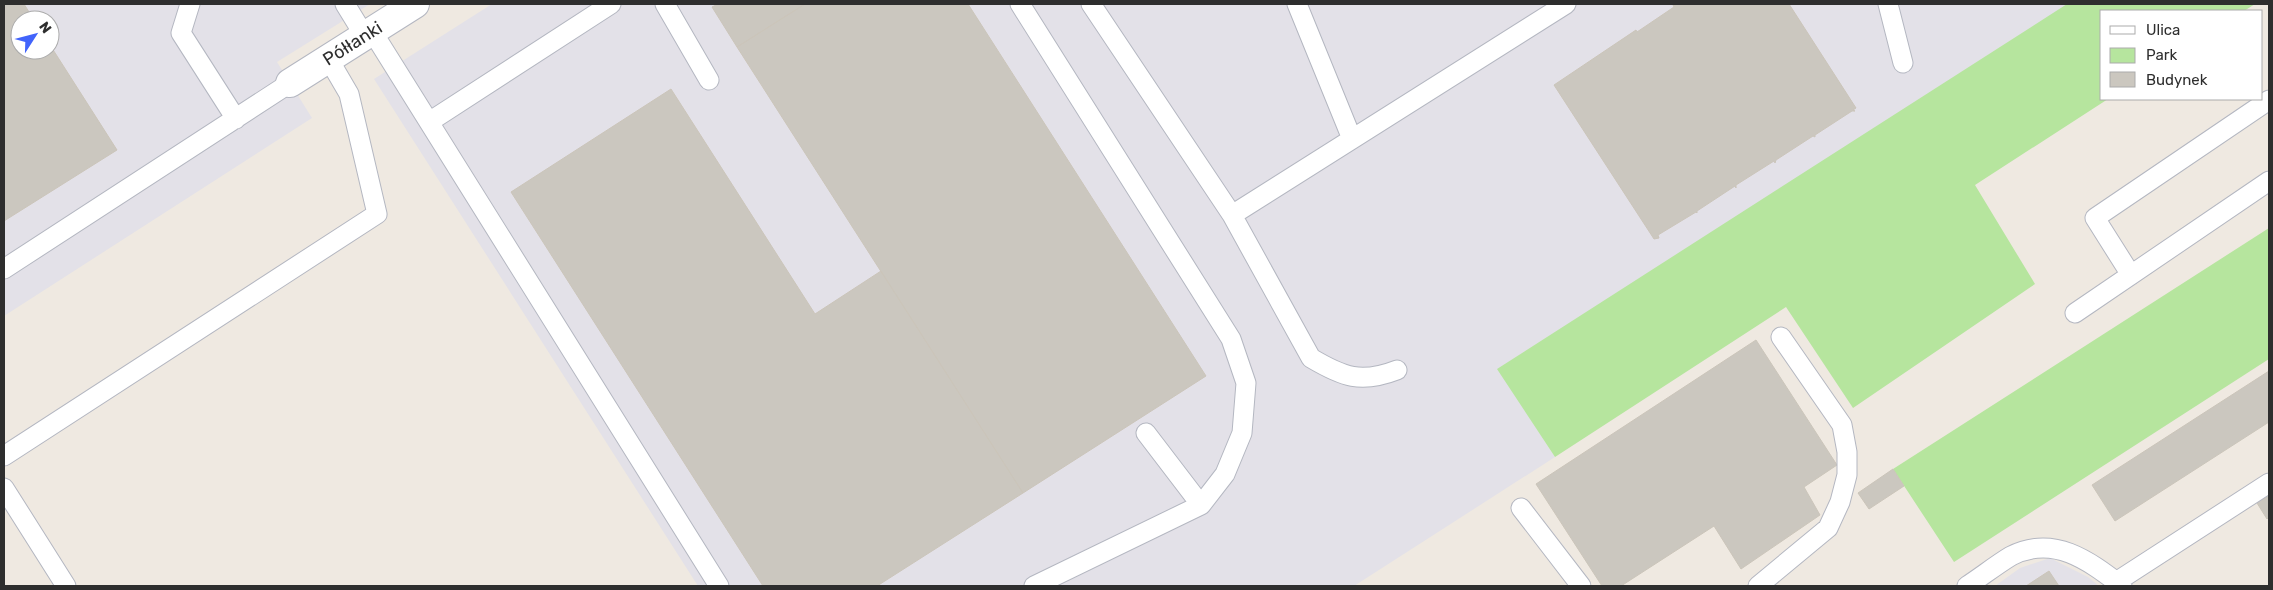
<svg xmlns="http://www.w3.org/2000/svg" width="2273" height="590" viewBox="0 0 2273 590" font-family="Rubik,sans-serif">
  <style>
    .industrial { fill: #e3e1e8; fill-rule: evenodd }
    .green { fill: #b6e59e }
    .building { fill: #cbc7bf; stroke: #cbc5ba }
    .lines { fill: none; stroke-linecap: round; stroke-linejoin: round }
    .lane-casing { stroke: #b4b7c1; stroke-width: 21 }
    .street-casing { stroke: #b4b7c1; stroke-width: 30 }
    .lane { stroke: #fff; stroke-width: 19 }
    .street { stroke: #fff; stroke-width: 28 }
    .labels { text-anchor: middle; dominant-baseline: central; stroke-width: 4; stroke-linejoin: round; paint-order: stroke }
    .street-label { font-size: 18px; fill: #2e2e2e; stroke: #fff }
  </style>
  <rect width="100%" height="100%" fill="#efe9e1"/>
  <path class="industrial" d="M 4,4 L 370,4 L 277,62 L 312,118 L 4,316 ZM 20,20 L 50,20 L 50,50 L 20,50 Z
    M 492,4 L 2068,4 L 1498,369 L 1555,457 L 1354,586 L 698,586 L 374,79 Z
    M 2050,558 L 2088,577 L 2099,586 L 1995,586 L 2020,568 Z"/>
  <path class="green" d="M 2067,4 L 2255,4 L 2244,11 L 2102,11 L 2102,99 L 2108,99 L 1975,185 L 2035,284 L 1853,408 L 1786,307 L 1555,457 L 1497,369 Z
    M 2269,228 L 2269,359 L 1954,562 L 1893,469 Z"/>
  <path class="building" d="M 4,4 L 24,4 L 34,20 L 20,20 L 20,50 L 50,50 L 50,45 L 117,150 L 4,221 Z
    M 718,4 L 805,4 L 737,47 L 712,7 Z
    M 805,4 L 968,4 L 1206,376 L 1023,493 L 737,47 Z
    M 1680,4 L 1789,4 L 1856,108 L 1853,110 L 1855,111 L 1852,111 L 1815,135 L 1815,137 L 1813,136 L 1776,160 L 1775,163 L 1774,161 L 1736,185 L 1736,188 L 1735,186 L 1697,211 L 1697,213 L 1696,212 L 1658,235 L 1659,238 L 1654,239 L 1554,85 L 1636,30 L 1637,32 L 1674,7 L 1673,5 Z
    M 671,89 L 815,314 L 881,271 L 1023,493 L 877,586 L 763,586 L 511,192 Z
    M 1756,340 L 1837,465 L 1804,487 L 1820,515 L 1741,569 L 1714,526 L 1621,586 L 1602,586 L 1536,484 Z
    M 2269,371 L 2269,422 L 2115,521 L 2092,485 Z
    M 1893,469 L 1904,486 L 1869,509 L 1858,493 Z
    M 2269,496 L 2269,517 L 2267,519 L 2257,503 Z
    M 2049,571 L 2059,586 L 2026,586 Z"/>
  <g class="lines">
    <defs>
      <path id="lane" d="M 190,4 L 181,33 L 236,119
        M 345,4 L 364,35
        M 665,4 L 709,80
        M 1020,4 L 1231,339 L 1246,383 L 1242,433 L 1225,474 L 1201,505 L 1034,586
        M 1091,4 L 1232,215 L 1566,4
        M 1297,4 L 1352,139
        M 1888,4 L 1903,63
        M 372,31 L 719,586
        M 429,122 L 611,4
        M 1232,215 L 1311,358 C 1343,377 1361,384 1397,370
        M 4,269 L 290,83
        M 2131,275 L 2095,218 L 2269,100
        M 2075,313 L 2269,181
        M 1146,433 L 1201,505
        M 4,456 L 377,214 L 349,94 L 328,58
        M 4,488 L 66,586
        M 1521,508 L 1581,586
        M 2116,582 L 2269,483
        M 1758,586 L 1828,528 L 1840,502 L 1847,475 L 1847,452 L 1842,425 L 1781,337
        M 1967,586 C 1981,577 1996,565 2011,556 C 2054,534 2089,561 2122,586"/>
      <g id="street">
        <path id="s1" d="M 290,83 L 415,4"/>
      </g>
    </defs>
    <use href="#lane" class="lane-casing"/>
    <use href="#street" class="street-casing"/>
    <use href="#lane" class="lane"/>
    <use href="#street" class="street"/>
  </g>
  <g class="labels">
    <g class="street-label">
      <text stroke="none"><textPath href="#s1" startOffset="74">Półłanki</textPath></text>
    </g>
  </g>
  <rect width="2273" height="590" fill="none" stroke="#2e2e2e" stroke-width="10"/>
  <rect x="2100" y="10" width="162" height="90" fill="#ffffff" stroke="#ababab"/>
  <rect x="2110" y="26" width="25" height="8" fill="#ffffff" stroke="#ababab"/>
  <text x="2146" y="35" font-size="15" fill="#2e2e2e">Ulica</text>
  <rect x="2110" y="48" width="25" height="15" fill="#b6e59e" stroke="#ababab"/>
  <text x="2146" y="60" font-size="15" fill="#2e2e2e">Park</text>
  <rect x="2110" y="72" width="25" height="15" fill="#cbc7bf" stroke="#ababab"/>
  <text x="2146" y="85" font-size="15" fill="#2e2e2e">Budynek</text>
  <g transform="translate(35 35) rotate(54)"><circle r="24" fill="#ffffff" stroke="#ababab"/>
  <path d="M0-4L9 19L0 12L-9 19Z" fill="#4264fb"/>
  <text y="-8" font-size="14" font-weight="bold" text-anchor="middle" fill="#2e2e2e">N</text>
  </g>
</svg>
